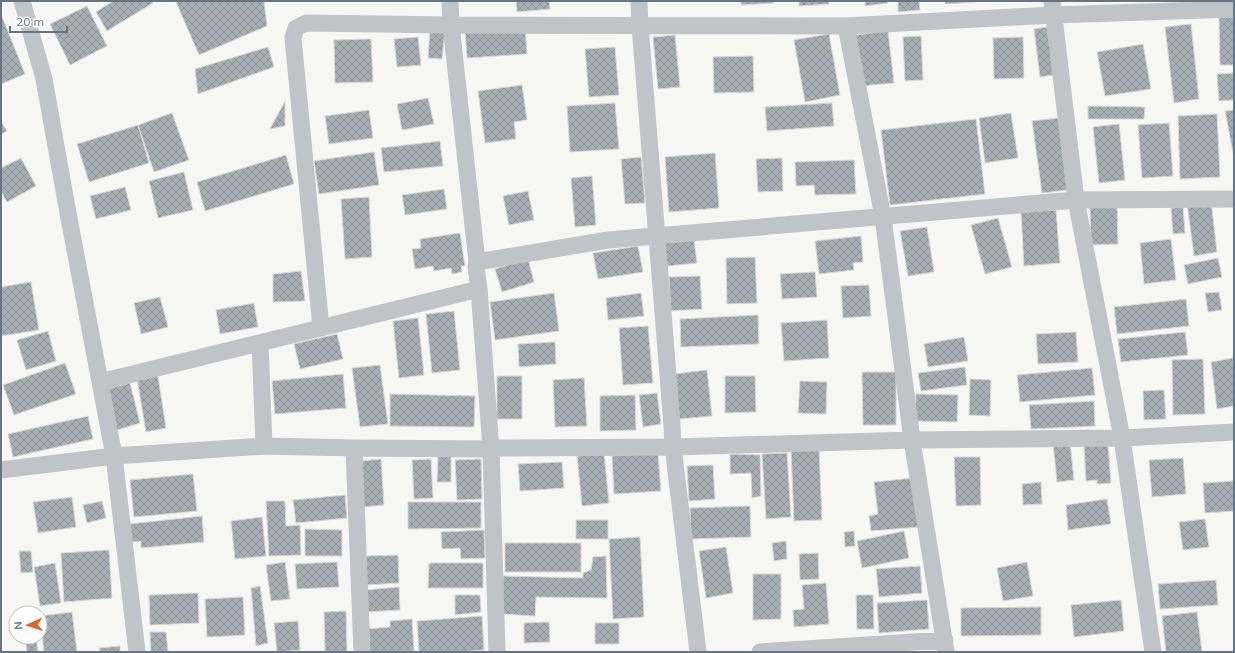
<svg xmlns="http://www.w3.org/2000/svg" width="1235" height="653" viewBox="0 0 1235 653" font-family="Mulish,sans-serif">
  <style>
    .building { fill: url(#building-cross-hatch); stroke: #d8d8d6 }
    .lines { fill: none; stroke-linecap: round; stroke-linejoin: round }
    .minor { stroke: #c0c3c7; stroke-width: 17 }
  </style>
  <defs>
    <pattern id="building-cross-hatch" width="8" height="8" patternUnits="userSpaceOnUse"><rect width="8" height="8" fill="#a7aeb4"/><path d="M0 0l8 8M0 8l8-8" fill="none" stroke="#8c9298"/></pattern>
  </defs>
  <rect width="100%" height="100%" fill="#f6f6f3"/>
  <path class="building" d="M 113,1 L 152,1 L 153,3 L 107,31 L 96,12 Z
    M 178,1 L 264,1 L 267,26 L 199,55 L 176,2 Z
    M 516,1 L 549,1 L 550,9 L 517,12 Z
    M 741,1 L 773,1 L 774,3 L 741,5 Z
    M 799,1 L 829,1 L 829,4 L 799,6 Z
    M 865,1 L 888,1 L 888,3 L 865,6 Z
    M 898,1 L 919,1 L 920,10 L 898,12 Z
    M 945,1 L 976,1 L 976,2 L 945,4 Z
    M 87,6 L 107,46 L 70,65 L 50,24 Z
    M 1,14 L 25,74 L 1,84 Z
    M 1219,17 L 1234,17 L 1234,65 L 1220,65 Z
    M 1191,24 L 1199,99 L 1174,103 L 1165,27 Z
    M 525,26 L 527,54 L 467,58 L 465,30 Z
    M 1047,27 L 1054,75 L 1040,77 L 1034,29 Z
    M 430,29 L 445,30 L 442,59 L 428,58 Z
    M 888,31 L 894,83 L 860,86 L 855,35 Z
    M 829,34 L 840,95 L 805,102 L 794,40 Z
    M 675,35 L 680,87 L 658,89 L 653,37 Z
    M 921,36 L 923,80 L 905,81 L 903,37 Z
    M 418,37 L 421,65 L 397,67 L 394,39 Z
    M 1023,37 L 1024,78 L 994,79 L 993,38 Z
    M 371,39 L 373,82 L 335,83 L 334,40 Z
    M 1143,44 L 1151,89 L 1105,96 L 1097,52 Z
    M 268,47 L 274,67 L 198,94 L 195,69 Z
    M 615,47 L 619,95 L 589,97 L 585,49 Z
    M 753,56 L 754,92 L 714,93 L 713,57 Z
    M 1234,73 L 1234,100 L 1219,101 L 1217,74 Z
    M 522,85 L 527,120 L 514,122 L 516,139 L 485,143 L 478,91 Z
    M 428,98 L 434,124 L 402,130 L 397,104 Z
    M 285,101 L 285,126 L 270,129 Z
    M 615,103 L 619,149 L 570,152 L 567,106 Z
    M 832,103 L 834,126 L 767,131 L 765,107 Z
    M 1088,106 L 1145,107 L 1144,119 L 1088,119 Z
    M 369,110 L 373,138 L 329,144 L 325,116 Z
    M 1234,110 L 1234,158 L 1225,111 Z
    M 172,113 L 189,160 L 154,172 L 138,125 Z
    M 1011,113 L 1018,158 L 985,163 L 979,118 Z
    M 1217,114 L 1220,177 L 1180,179 L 1178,116 Z
    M 1059,118 L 1067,190 L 1042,193 L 1032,121 Z
    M 976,119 L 985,194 L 890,205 L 881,130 Z
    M 1,122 L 7,131 L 1,134 Z
    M 1169,123 L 1173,176 L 1142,178 L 1138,125 Z
    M 1119,124 L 1125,180 L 1099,183 L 1093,127 Z
    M 138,125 L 149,163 L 89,182 L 77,144 Z
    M 440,141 L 443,166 L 384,172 L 381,148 Z
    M 374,152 L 379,185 L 319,194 L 314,161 Z
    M 715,153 L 719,208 L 669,212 L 665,157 Z
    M 286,155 L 294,184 L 205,211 L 197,182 Z
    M 641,157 L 645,203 L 625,204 L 621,159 Z
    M 21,158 L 36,186 L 7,202 L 1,191 L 1,168 Z
    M 782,158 L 783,191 L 758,192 L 756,159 Z
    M 854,160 L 856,194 L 815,195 L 814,185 L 796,186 L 795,162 Z
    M 184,172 L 193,210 L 158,218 L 149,181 Z
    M 592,176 L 596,225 L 575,227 L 571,178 Z
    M 125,187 L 131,210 L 96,219 L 90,196 Z
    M 444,189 L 447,209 L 405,215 L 402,195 Z
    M 528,191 L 534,220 L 509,225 L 503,196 Z
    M 369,197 L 372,257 L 345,259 L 341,199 Z
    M 1211,201 L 1217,252 L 1194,256 L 1187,203 Z
    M 1117,206 L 1118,244 L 1091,245 L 1090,207 Z
    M 1183,207 L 1185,233 L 1173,234 L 1171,208 Z
    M 1056,210 L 1060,263 L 1024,266 L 1021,212 Z
    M 998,218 L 1012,267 L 985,274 L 971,225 Z
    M 927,227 L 934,272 L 908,276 L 900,231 Z
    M 460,233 L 465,266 L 461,266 L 462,272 L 452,274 L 451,268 L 434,271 L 433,266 L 415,269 L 412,249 L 421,248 L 420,239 Z
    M 861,236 L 863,262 L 853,263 L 854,270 L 819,274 L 815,241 Z
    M 1171,239 L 1176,280 L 1144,284 L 1140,243 Z
    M 694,240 L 697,263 L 667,266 L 664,243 Z
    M 638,246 L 643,272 L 598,279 L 593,253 Z
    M 755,257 L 757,303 L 727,304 L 726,258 Z
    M 1218,258 L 1222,277 L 1188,284 L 1184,265 Z
    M 528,259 L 534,282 L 502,292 L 495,269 Z
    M 301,271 L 305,301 L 273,302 L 273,274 Z
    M 815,272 L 817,297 L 782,299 L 780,274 Z
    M 700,276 L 702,309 L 671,311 L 669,277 Z
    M 31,282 L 39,330 L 1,336 L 1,287 Z
    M 869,285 L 871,316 L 843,318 L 841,286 Z
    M 1219,292 L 1222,310 L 1208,312 L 1205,293 Z
    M 554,293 L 559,331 L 495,340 L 490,302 Z
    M 641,293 L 644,316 L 608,320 L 606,298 Z
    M 160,297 L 168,327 L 141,334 L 134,303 Z
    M 1186,299 L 1189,326 L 1117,334 L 1114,307 Z
    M 254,303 L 258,327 L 220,334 L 216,310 Z
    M 454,311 L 460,370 L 432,373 L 426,314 Z
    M 758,315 L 759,344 L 681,347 L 680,319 Z
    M 418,318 L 424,375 L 399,378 L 393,321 Z
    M 827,320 L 829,358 L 784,361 L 781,323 Z
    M 648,326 L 653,383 L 623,385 L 619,328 Z
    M 48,331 L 56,361 L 26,370 L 17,340 Z
    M 1076,332 L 1078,362 L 1038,364 L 1036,334 Z
    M 1185,332 L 1188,355 L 1121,362 L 1118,339 Z
    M 337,334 L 343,359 L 300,369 L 294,344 Z
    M 964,337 L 968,361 L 928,367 L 924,344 Z
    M 555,342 L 556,364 L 519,367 L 518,344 Z
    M 1233,358 L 1234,367 L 1234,406 L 1217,409 L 1211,362 Z
    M 1203,359 L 1205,414 L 1173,415 L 1172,360 Z
    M 65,363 L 76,394 L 14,415 L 3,385 Z
    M 380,365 L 388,424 L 360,427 L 352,368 Z
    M 965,367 L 967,385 L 921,391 L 918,373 Z
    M 1092,368 L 1095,395 L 1020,402 L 1017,375 Z
    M 157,370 L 166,428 L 146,432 L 137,378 Z
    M 707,370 L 712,416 L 679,419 L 674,374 Z
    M 862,372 L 896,372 L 896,425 L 863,425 Z
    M 343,374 L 346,408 L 275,414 L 272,381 Z
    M 497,376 L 522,376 L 522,419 L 497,419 Z
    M 725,376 L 755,376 L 756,412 L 725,413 Z
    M 584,378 L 587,426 L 555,427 L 553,380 Z
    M 970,379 L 991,380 L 990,416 L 969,415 Z
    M 800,381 L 827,382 L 826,414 L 798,413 Z
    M 130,383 L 140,423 L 114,431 L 104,390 Z
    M 1164,390 L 1166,419 L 1144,420 L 1143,391 Z
    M 657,393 L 661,424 L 643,427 L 639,395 Z
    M 390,394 L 475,396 L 474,427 L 390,426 Z
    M 916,394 L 958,395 L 957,422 L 915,421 Z
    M 635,395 L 636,430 L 600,431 L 600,396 Z
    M 1094,401 L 1095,426 L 1031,429 L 1029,405 Z
    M 88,416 L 93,439 L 13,457 L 8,434 Z
    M 1070,442 L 1074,480 L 1057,482 L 1053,443 Z
    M 1108,445 L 1111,483 L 1097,484 L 1097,480 L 1086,481 L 1084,446 Z
    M 819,448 L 822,520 L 794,521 L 791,449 Z
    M 604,453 L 609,503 L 582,506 L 577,456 Z
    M 658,453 L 661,491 L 614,494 L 612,456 Z
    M 787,453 L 791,517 L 766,519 L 762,454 Z
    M 730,454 L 760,455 L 761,496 L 752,498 L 751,473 L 730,474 Z
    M 438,456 L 451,456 L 451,482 L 437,482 Z
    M 954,457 L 980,457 L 981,505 L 956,506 Z
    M 1183,458 L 1186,494 L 1152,497 L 1149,460 Z
    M 381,459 L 384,505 L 363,507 L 359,461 Z
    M 431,459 L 433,498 L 414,499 L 412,460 Z
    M 481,459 L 482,499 L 457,500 L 455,460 Z
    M 562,462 L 564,488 L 520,491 L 518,464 Z
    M 713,465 L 715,499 L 689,501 L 687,466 Z
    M 193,474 L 197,511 L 134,517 L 130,480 Z
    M 913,478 L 918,527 L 871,531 L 869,516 L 878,514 L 874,482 Z
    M 1234,481 L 1234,511 L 1205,513 L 1203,483 Z
    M 1041,482 L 1042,504 L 1023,505 L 1022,484 Z
    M 345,495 L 347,518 L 296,523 L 293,500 Z
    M 72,497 L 76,527 L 38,533 L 33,502 Z
    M 1107,499 L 1111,524 L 1068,530 L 1066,505 Z
    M 102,501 L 106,518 L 87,523 L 83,505 Z
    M 266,501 L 285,501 L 286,526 L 300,525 L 301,555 L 269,556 Z
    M 408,502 L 481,502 L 481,528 L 408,529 Z
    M 750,506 L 751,537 L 691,539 L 690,508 Z
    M 202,516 L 204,542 L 141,548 L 141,541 L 132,542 L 130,524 Z
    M 262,517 L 266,556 L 235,559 L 231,521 Z
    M 1205,519 L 1209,547 L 1183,550 L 1179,522 Z
    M 576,520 L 608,520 L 608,539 L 576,539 Z
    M 305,529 L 342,530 L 342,556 L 305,556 Z
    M 484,530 L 485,558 L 461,559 L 460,548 L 442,549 L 441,532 Z
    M 854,531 L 855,546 L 845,547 L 844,532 Z
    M 904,531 L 909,558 L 862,568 L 857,541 Z
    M 640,537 L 644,617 L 613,619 L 609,539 Z
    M 786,541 L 787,559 L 774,561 L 772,543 Z
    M 505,543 L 581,543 L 581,572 L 505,572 Z
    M 726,547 L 733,593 L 706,598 L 699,551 Z
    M 109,550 L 112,598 L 64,602 L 61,553 Z
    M 19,551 L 31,551 L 33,572 L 21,573 Z
    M 818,553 L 819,579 L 800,580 L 799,554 Z
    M 398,555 L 399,583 L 366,585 L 365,556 Z
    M 606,556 L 607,598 L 536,597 L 535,616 L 502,614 L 503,576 L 583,578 L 583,573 L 591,570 L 593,557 Z
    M 285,562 L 290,599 L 271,601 L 266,565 Z
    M 337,562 L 339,587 L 297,589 L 295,564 Z
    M 1027,562 L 1033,596 L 1003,601 L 997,568 Z
    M 55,563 L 61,603 L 40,606 L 34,567 Z
    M 429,563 L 483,563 L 483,588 L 428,588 Z
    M 920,566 L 922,593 L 879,597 L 876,569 Z
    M 753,574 L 781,574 L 781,619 L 753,620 Z
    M 1216,580 L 1218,605 L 1160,609 L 1158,584 Z
    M 826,583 L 829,624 L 794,627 L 793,610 L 804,609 L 802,585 Z
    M 260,586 L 268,643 L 256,646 L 251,588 Z
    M 399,587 L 400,610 L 366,612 L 365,590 Z
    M 198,593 L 199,623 L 150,625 L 149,595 Z
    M 455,595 L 480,595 L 481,612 L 455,615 Z
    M 856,595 L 873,595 L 874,629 L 857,629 Z
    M 243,597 L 245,635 L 207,637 L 205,599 Z
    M 927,600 L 929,629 L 879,633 L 877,603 Z
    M 1121,600 L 1124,631 L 1074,637 L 1071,605 Z
    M 1041,607 L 1041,635 L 961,636 L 961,608 Z
    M 346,611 L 347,652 L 325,652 L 324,612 Z
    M 72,612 L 77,652 L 44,652 L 40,616 Z
    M 1197,612 L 1202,652 L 1166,652 L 1162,616 Z
    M 482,616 L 484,650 L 457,652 L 419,652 L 417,621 Z
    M 412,619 L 414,651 L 368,652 L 367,629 L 390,627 L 390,621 Z
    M 298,621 L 300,650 L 277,652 L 274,623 Z
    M 549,622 L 550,642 L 524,643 L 524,623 Z
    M 595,623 L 619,623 L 619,644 L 595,644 Z
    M 150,632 L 166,632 L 168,652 L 151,652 Z
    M 25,637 L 36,637 L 38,652 L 27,652 Z
    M 120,646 L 120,652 L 100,652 L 99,648 Z"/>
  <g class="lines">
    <path class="minor" d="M 22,1 L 44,79 L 68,213 L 114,456 L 137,652
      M 450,1 L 451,25 L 477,262 L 476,267 L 479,289 L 491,449 L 497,652
      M 639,1 L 640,26 L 672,425 L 673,447 L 698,652
      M 1052,1 L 1076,200 L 1122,438 L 1153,652
      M 846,26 L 883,217 L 912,440 L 946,652
      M 477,262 L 608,240 L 1076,200 L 1234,199
      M 321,328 L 293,38 L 296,28 L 306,23 L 451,25 L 846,26 L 1053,15 L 1234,9
      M 260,343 L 264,446
      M 100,382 L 479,289
      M 354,448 L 362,652
      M 1,470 L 114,456 L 264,446 L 354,448 L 491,449 L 502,448 L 673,447 L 912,440 L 1122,438 L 1234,432
      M 760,652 L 945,640"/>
  </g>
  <rect width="1235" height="653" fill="none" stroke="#677483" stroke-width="4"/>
  <g transform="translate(28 625) rotate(267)"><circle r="19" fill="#ffffff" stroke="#c2c7cd"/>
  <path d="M0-3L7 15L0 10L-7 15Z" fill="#da6830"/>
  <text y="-6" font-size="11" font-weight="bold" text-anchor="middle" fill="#677483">N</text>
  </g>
  <path d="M10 26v6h57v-6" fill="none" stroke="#677483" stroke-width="2"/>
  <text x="16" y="26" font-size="12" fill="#677483" stroke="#ffffff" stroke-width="3" paint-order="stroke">20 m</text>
</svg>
